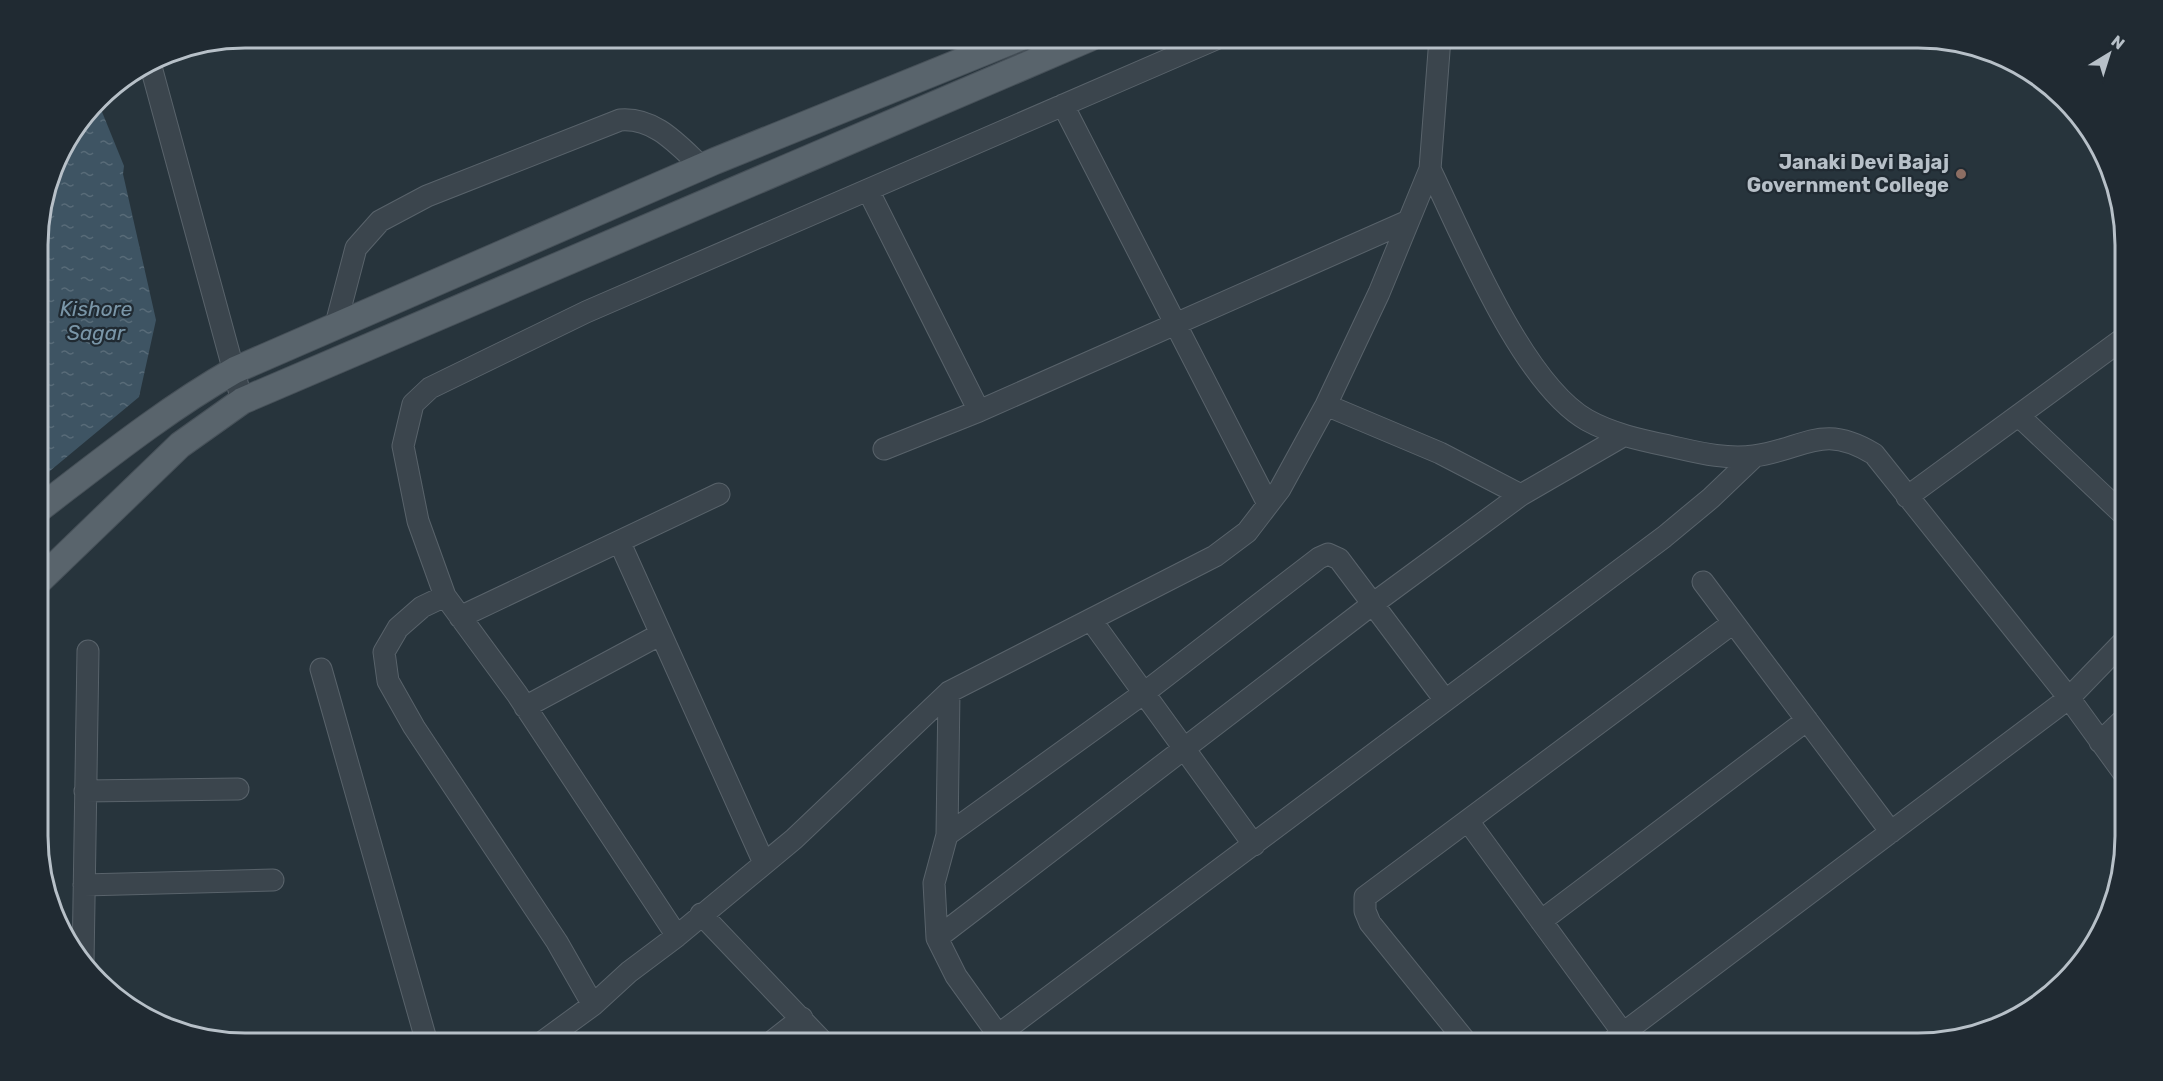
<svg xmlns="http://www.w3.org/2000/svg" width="2163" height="1081" viewBox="0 0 2163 1081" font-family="Rubik,sans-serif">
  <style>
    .water { fill: url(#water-ripples) }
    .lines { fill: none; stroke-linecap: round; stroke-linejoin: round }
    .minor-casing { stroke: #59636b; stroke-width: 23 }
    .major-casing { stroke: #475159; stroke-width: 28 }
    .minor { stroke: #3b454d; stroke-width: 21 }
    .major { stroke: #59646c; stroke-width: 26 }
    .education-dot { fill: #8d6e63; stroke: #202a32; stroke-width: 2 }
    .labels { text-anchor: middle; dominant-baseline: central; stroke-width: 4.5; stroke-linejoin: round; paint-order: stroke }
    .poi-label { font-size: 20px; font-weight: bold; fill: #b7c0c8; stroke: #202a32; text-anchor: end }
    .water-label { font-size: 21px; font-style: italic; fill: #7a96a8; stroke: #202a32 }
    .rim { fill: none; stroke: #b7c0c8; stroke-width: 3 }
  </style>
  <defs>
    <pattern id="water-ripples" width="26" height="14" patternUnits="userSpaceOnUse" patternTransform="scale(1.5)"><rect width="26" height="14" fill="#3e5463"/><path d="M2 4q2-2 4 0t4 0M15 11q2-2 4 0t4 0" fill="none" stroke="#586b78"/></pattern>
  </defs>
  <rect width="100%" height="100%" fill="#27343c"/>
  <path class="water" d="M 98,102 L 124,166 L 123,174 L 156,320 L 139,397 L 39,480 L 38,231 L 59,153 Z"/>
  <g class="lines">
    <defs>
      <path id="minor" d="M 150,63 L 242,401
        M 1063,105 L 1268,504
        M 1430,169 C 1463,237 1522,383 1587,420 C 1612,434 1641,440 1669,446 C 1696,452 1725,460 1754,456 C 1805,449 1822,422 1874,454 L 2069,698 L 2125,775
        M 868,190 L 979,411
        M 335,328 L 356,248 L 380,221 L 427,196 L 620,120 C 655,117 678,145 702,167
        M 1326,405 L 1440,453 L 1521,495
        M 2019,416 L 2125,516
        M 884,449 L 979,411 L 1408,221
        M 1907,497 L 2124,338
        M 620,543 L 764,863
        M 1703,582 L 1891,832
        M 445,596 L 422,607 L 398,628 L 384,652 L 388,681 L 414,727 L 557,942 L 593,1005
        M 460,617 L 719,494
        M 1091,620 L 1254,845
        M 321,669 L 427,1043
        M 949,692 L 947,835 L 934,883 L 937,938 L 956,976 L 1004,1043
        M 525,707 L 661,634
        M 2100,742 L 2125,718
        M 85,791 L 238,789
        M 1468,821 L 1623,1033
        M 947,835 L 1144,693 L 1319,558 L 1328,554 L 1339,559 L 1445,700
        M 84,885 L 273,880
        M 701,914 L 824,1043
        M 1541,921 L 1807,720
        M 677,936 L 517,694 L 445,596 L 418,521 L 403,446 L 413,404 L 430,388 L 586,312 L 1218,38
        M 937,938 L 1374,603 L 1521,495 L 1623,436
        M 83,964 L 88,651
        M 998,1035 L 1664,537 L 1711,498 L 1755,456
        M 541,1043 L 593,1005 L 629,972 L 677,936 L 794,839 L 949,692 L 1215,556 L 1247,532 L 1280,489 L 1326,405 L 1379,293 L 1430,169 L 1440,38
        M 770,1043 L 802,1018
        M 1467,1043 L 1370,923 L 1365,911 L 1365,897 L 1733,623
        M 1610,1043 L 2069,698 L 2125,640"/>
      <path id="major" d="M 39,509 C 103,460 165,410 235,370 L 715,161 L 1019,38
        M 39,581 L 180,445 L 242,401 L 1090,38"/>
    </defs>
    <use href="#minor" class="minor-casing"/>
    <use href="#major" class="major-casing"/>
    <use href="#minor" class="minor"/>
    <use href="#major" class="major"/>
  </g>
  <circle class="education-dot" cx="1961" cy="174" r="6"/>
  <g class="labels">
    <g class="poi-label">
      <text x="1949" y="162">Janaki Devi Bajaj<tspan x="1949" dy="23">Government College</tspan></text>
    </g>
    <g class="water-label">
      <text x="96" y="308">Kishore<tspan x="96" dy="24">Sagar</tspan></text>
    </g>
  </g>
  <path d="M0 0H2163V1081H0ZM245 48H1918A197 197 0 0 1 2115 245V836A197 197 0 0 1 1918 1033H245A197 197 0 0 1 48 836V245A197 197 0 0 1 245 48Z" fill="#202a32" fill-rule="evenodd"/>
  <path class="rim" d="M245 48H1918A197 197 0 0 1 2115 245V836A197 197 0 0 1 1918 1033H245A197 197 0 0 1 48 836V245A197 197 0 0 1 245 48Z"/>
  <g transform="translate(2109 54) rotate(38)" stroke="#202a32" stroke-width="4.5" paint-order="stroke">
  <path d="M0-4.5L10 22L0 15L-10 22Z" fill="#b7c0c8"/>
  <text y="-9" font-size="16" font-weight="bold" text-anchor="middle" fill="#b7c0c8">N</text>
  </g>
</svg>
